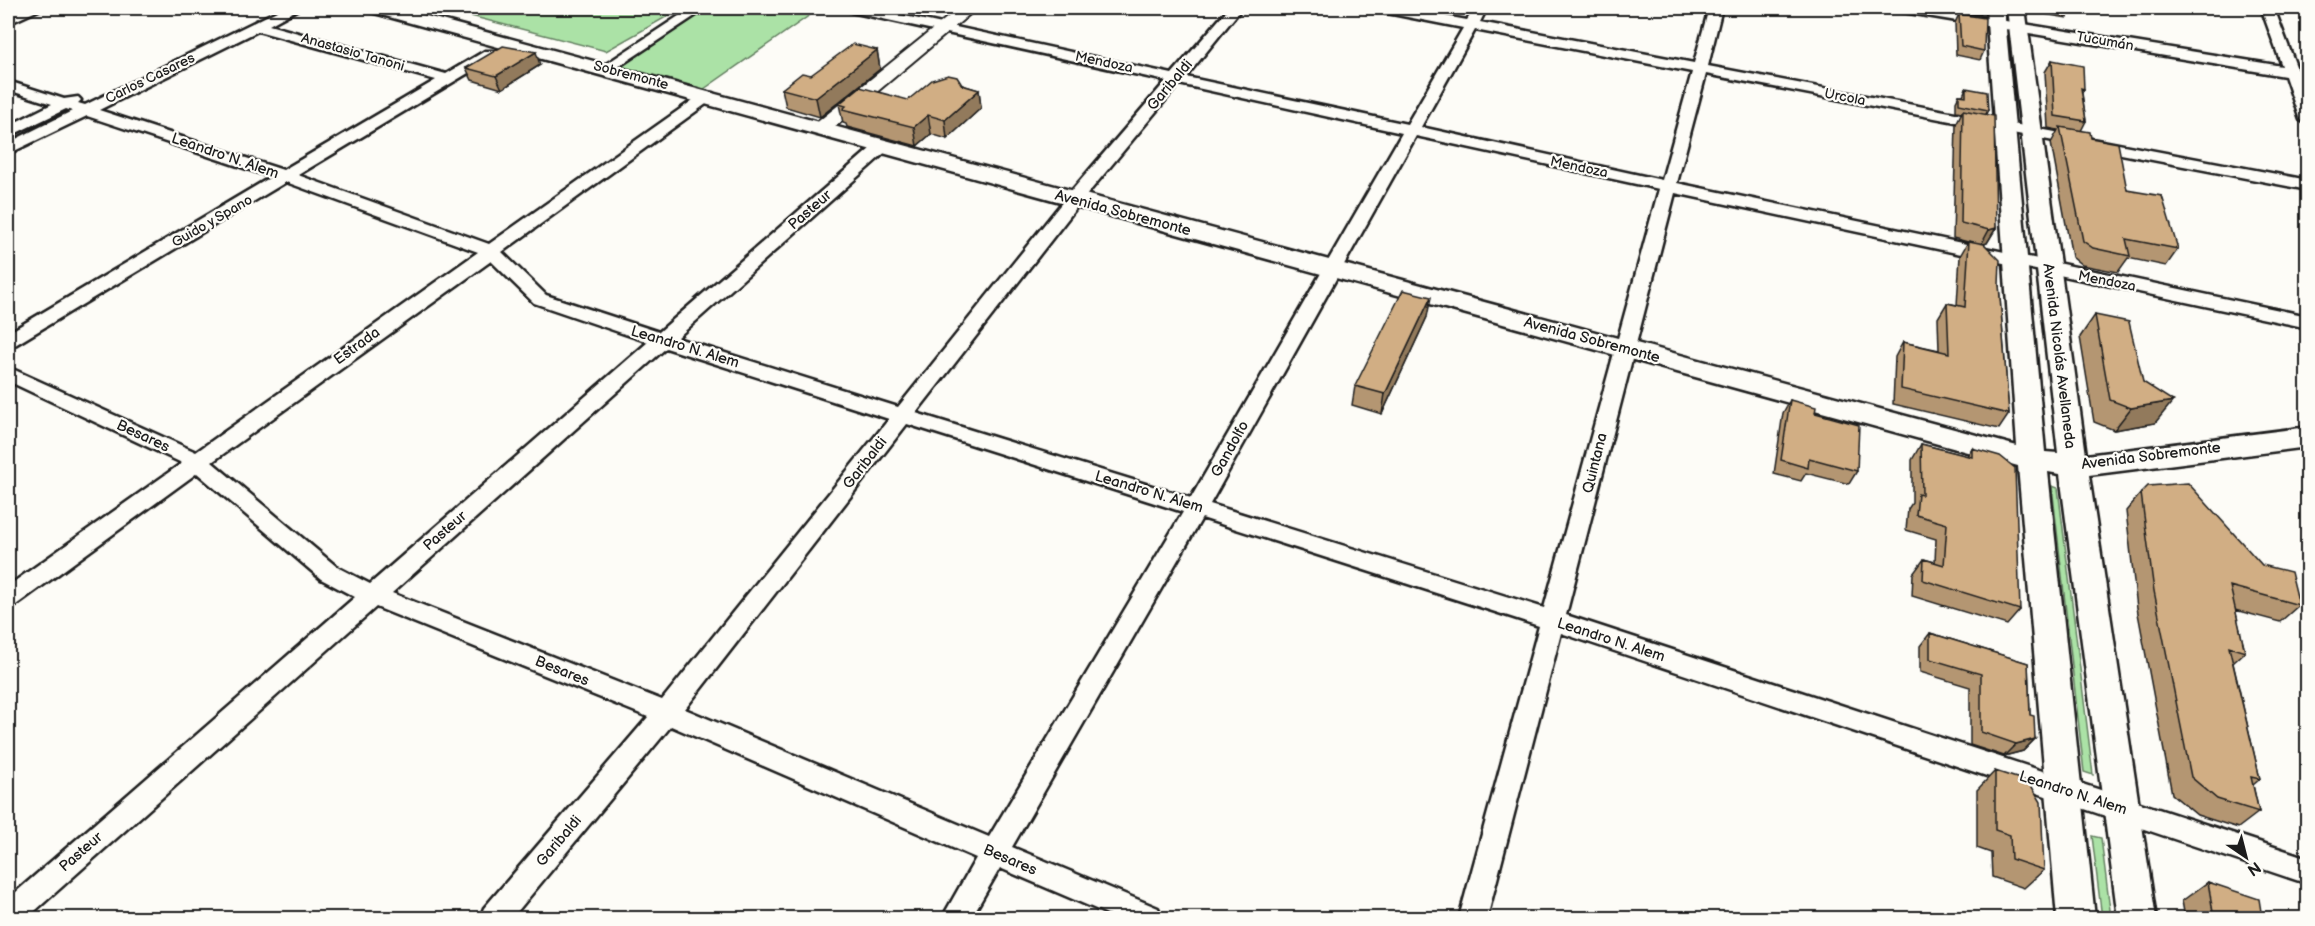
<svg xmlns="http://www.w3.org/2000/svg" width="2315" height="926" viewBox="0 0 2315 926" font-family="'Balsamiq Sans',sans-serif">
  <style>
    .green { fill: #abe2a6; stroke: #647f61; stroke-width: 1.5 }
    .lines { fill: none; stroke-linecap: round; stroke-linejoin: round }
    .minor-casing { stroke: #1c1c1c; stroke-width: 5 }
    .tertiary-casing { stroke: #1c1c1c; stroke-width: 4 }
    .secondary-casing { stroke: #1c1c1c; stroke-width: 5 }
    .minor { fill: #fdfcf7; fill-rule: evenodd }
    .tertiary { fill: #fdfcf7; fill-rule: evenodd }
    .secondary { fill: #fdfcf7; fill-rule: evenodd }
    .wall { fill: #b49672; stroke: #1c1c1c; stroke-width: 1.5 }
    .shaded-wall { fill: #927a5c; stroke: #1c1c1c; stroke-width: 1.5 }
    .building { fill: #d1ae84; stroke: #1c1c1c; stroke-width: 1.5 }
    .labels { text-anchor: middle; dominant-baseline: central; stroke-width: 4.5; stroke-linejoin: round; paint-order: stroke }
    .far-street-label { font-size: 14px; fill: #1c1c1c; stroke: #fdfcf7 }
    .street-label { font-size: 15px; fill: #1c1c1c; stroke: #fdfcf7 }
  </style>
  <rect width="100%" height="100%" fill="#fdfcf7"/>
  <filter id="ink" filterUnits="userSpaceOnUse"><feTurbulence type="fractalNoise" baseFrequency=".0167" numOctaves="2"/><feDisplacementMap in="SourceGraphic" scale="12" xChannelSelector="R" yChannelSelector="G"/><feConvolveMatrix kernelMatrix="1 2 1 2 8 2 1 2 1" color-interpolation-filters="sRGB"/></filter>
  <g filter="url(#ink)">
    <path class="green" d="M 440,8 L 682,8 L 606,51 Z
      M 700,8 L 820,8 L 704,89 L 613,64 Z
      M 2052,486 L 2058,488 L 2093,775 L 2084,772 Z
      M 2092,836 L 2101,838 L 2111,918 L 2102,918 Z"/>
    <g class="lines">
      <defs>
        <path id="minor" d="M 26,8 L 43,8 L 8,24 L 8,15 Z
          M 283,8 L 300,8 L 269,25 L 446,74 L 485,51 L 495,51 L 497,54 L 495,57 L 298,175 L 489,244 L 703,93 L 713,93 L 716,96 L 713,99 L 502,252 L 546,295 L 659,332 L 878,142 L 890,142 L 892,145 L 890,148 L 677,338 L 898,407 L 1068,195 L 1166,81 L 851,12 L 845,8 L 868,8 L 1172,74 L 1229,8 L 1242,8 L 1186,77 L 1407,124 L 1463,28 L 1382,12 L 1376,8 L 1401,8 L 1467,20 L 1475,8 L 1487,8 L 1480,22 L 1694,63 L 1709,8 L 1722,8 L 1708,66 L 2308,180 L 2308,190 L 1706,74 L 1677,183 L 2308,316 L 2308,328 L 1675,193 L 1566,615 L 2308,858 L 2308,884 L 1561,633 L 1487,918 L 1459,918 L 1539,626 L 1202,518 L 1012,847 L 1158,908 L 1162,918 L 1117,918 L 1000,868 L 971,918 L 942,918 L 976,858 L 671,726 L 512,918 L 480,918 L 484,908 L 648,717 L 376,607 L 27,918 L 8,918 L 8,899 L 355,597 L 321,579 L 197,473 L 16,605 L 8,607 L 8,586 L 182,463 L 8,381 L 8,367 L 196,452 L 478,252 L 286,182 L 15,345 L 8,347 L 8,333 L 271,177 L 87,116 L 8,154 L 8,143 L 72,111 L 66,109 L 8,137 L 8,126 L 52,104 L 8,90 L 8,81 L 64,99 L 78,97 L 81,100 L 78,103 L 85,105 ZM 1475,30 L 1692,72 L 1662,180 L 1421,127 ZM 258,31 L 436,80 L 283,170 L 99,110 ZM 1179,84 L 1402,133 L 1191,498 L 916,413 L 1080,203 ZM 1416,136 L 1659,189 L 1544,608 L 1210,504 ZM 491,261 L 534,303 L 648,342 L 370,584 L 337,567 L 212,462 ZM 666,348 L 889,419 L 662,700 L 392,593 ZM 907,424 L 1183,512 L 989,837 L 685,709 Z
          M 691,8 L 707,8 L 612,71 L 607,72 L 600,68 Z
          M 1896,8 L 1925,8 L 2282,66 L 2261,8 L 2274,8 L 2297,69 L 2308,71 L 2308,79 L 2300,78 L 2308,97 L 2308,125 L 2300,120 L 2285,76 L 1903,12 Z"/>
        <path id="tertiary" d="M 959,8 L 977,8 L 829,132 L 815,132 L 813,128 L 815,124 Z"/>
        <path id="secondary" d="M 369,8 L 397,8 L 2017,446 L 1986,8 L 2004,8 L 2045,452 L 2058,453 L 2007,8 L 2025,8 L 2086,455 L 2308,427 L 2308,447 L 2089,475 L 2156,918 L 2118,918 L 2060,474 L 2048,472 L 2095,918 L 2057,918 L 2018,466 L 371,12 Z"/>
      </defs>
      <use href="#minor" class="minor-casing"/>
      <use href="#tertiary" class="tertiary-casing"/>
      <use href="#secondary" class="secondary-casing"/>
      <use href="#minor" class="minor"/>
      <use href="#tertiary" class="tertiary"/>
      <use href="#secondary" class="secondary"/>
    </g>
    <path class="wall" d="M 1954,8 L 1984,8 L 1980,15 L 1954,10 Z
      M 2033,8 L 2073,8 L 2067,18 L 2033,12 Z
      M 1959,14 L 1984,51 L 1980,60 L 1956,55 L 1955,23 Z
      M 877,50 L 880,69 L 820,117 L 786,107 L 782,89 L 811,75 Z
      M 2052,60 L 2084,89 L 2082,93 L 2086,121 L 2081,131 L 2091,138 L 2127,190 L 2178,249 L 2166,266 L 2128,258 L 2118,272 L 2082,265 L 2072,257 L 2051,143 L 2058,130 L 2048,128 L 2045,72 Z
      M 540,65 L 502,89 L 472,80 L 466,68 Z
      M 962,85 L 979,90 L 981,108 L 947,139 L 931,134 L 917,146 L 847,127 L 846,124 L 843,123 L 839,104 L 908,100 Z
      M 1966,88 L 1988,110 L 1986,114 L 1996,228 L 1987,243 L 1983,244 L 1999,285 L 2009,414 L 1999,429 L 1893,404 L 1895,357 L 1903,342 L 1939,350 L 1938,318 L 1947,303 L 1957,305 L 1960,256 L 1968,242 L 1953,238 L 1956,124 L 1962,112 L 1956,111 L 1956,101 L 1959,95 L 1963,95 Z
      M 2095,315 L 2143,382 L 2155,423 L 2114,430 L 2094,422 L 2080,337 Z
      M 1427,317 L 1382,414 L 1352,405 L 1355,386 Z
      M 1790,400 L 1815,413 L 1857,471 L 1849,484 L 1806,473 L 1801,481 L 1774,474 L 1783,413 Z
      M 1921,444 L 1967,456 L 1972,448 L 2020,610 L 2007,625 L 1912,596 L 1913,574 L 1924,559 L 1935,562 L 1936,539 L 1906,530 L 1908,509 L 1912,503 L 1912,460 Z
      M 2141,493 L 2299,605 L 2280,622 L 2235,610 L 2245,652 L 2233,663 L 2260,779 L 2253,785 L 2259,812 L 2238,828 L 2197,815 L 2172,794 L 2137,608 L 2126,511 Z
      M 1930,633 L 2028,663 L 2030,715 L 2035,739 L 2023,751 L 2004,756 L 1970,745 L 1970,687 L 1920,672 L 1920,646 Z
      M 1995,771 L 2044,870 L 2024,888 L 1992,877 L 1991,853 L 1977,848 L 1977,790 Z
      M 2208,882 L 2262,918 L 2185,918 L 2182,901 Z"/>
    <path class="shaded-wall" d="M 877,50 L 880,69 L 820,117 L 816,98 Z
      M 536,52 L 540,65 L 502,89 L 496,76 Z
      M 979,90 L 981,108 L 947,139 L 945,120 Z
      M 928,115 L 931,134 L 917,146 L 914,127 Z
      M 1996,228 L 1987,243 L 1981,245 L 1989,230 Z
      M 1431,297 L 1427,317 L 1382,414 L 1385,394 Z
      M 2173,401 L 2155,423 L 2114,430 L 2131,408 Z
      M 2035,739 L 2023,751 L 2004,756 L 2016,744 Z"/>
    <path class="building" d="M 1959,14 L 1985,18 L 1984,51 L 1961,46 Z
      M 853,44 L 877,50 L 816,98 L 782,89 L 802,73 L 811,75 Z
      M 503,46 L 536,52 L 496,76 L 466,68 Z
      M 2052,60 L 2083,66 L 2084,89 L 2081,88 L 2086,121 L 2055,116 Z
      M 948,75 L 957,77 L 962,85 L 979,90 L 945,120 L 928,115 L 914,127 L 843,109 L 846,106 L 839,104 L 860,87 L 908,100 L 932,80 Z
      M 1966,88 L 1987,92 L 1988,110 L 1959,104 L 1959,95 L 1966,96 Z
      M 1963,110 L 1994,116 L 1996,228 L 1989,230 L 1961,223 Z
      M 2060,127 L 2090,132 L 2091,138 L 2118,143 L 2127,190 L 2162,196 L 2178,249 L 2126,239 L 2130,256 L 2093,248 L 2083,241 Z
      M 1969,241 L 1984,244 L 2000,260 L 1999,285 L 2009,414 L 1901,389 L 1903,342 L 1949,353 L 1947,303 L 1965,307 Z
      M 1403,290 L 1431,297 L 1385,394 L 1355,386 Z
      M 2095,315 L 2129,322 L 2143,382 L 2173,401 L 2131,408 L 2110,400 Z
      M 1790,400 L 1816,407 L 1815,413 L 1859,425 L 1857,471 L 1809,458 L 1808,468 L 1781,460 Z
      M 1921,444 L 1972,457 L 1972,448 L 2000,456 L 2015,468 L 2020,610 L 1923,580 L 1924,559 L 1944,565 L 1947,524 L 1916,515 L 1918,494 L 1922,495 Z
      M 2188,483 L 2262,565 L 2291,572 L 2299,605 L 2230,586 L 2245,652 L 2229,647 L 2260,779 L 2251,777 L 2259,812 L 2217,799 L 2191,777 L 2154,591 L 2141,493 L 2148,486 Z
      M 1930,633 L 2028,663 L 2030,715 L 2034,716 L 2035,739 L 2016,744 L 1981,732 L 1981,674 L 1930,659 Z
      M 1995,771 L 2029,782 L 2041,802 L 2044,870 L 2011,859 L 2010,835 L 1995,830 Z
      M 2208,882 L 2259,899 L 2262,918 L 2214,918 Z"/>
  </g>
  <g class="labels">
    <g class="far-street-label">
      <text transform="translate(2105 41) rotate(10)">Tucumán</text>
      <text transform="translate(353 52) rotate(16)">Anastasio Tanoni</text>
      <text transform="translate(1104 62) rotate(12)">Mendoza</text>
      <text transform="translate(631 75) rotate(15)">Sobremonte</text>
      <text transform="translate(150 78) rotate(-26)">Carlos Casares</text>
      <text transform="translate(1845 97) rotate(11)">Urcola</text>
      <text transform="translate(1579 167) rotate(12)">Mendoza</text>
      <text transform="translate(212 221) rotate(-30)">Guido y Spano</text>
      <text transform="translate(2107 281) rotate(11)">Mendoza</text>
    </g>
    <g class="street-label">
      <text transform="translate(1170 85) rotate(-50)">Garibaldi</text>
      <text transform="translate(225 156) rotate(19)">Leandro N. Alem</text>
      <text transform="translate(810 210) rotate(-41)">Pasteur</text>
      <text transform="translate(1123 213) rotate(15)">Avenida Sobremonte</text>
      <text transform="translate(1592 340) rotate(15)">Avenida Sobremonte</text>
      <text transform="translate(357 346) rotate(-36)">Estrada</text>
      <text transform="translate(685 347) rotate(17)">Leandro N. Alem</text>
      <text transform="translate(2059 356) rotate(83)">Avenida Nicolás Avellaneda</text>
      <text transform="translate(143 436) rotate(25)">Besares</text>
      <text transform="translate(1230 449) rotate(-61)">Gandolfo</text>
      <text transform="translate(2151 456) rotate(-7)">Avenida Sobremonte</text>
      <text transform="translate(865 463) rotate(-52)">Garibaldi</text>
      <text transform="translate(1595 463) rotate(-76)">Quintana</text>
      <text transform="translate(1149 492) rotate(17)">Leandro N. Alem</text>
      <text transform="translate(445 531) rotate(-41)">Pasteur</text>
      <text transform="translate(1611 640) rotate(18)">Leandro N. Alem</text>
      <text transform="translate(562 671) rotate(22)">Besares</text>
      <text transform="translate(2073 793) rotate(18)">Leandro N. Alem</text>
      <text transform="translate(559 841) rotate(-50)">Garibaldi</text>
      <text transform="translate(81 852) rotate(-41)">Pasteur</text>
      <text transform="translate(1010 860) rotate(23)">Besares</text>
    </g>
  </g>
  <rect width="2315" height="926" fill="none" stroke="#fdfcf7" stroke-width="30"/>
  <rect x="15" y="15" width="2285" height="896" fill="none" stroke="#1c1c1c" stroke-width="2" filter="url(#ink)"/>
  <g transform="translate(2246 857) rotate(145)" stroke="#fdfcf7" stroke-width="4.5" paint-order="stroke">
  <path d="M0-4.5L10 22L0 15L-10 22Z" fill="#1c1c1c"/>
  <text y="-9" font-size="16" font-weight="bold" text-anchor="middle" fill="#1c1c1c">N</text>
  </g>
</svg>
